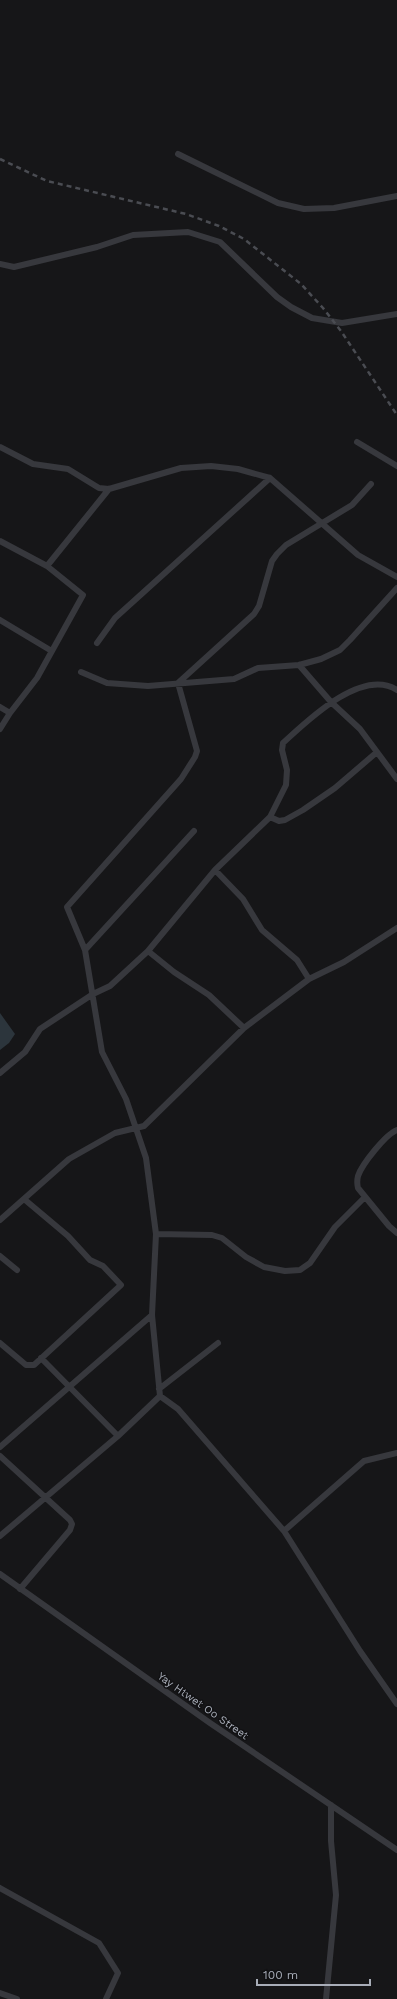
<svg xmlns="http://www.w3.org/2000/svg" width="397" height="1999" viewBox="0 0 397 1999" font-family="'Work Sans',sans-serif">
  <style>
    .water { fill: #2c353c }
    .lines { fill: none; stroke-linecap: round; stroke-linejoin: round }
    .street { stroke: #37383d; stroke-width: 6 }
    .rail { stroke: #4a4c52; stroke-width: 2.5; stroke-dasharray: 5 4; stroke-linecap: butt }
    .labels { text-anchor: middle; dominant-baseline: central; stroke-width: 3; stroke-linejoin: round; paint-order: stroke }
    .street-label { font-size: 11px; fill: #a8adb8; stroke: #111113 }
  </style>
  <rect width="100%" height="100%" fill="#161618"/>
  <path class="water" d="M 0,1013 L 15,1034 L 9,1043 L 0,1050 Z"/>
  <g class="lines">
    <path class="street" d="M 178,154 L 278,203 L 304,209 L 334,208 L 397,196
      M 0,264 L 14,267 L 97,247 L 133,235 L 188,232 L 220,242 L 277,297 L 291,307 L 312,318 L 342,323 L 397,314
      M 357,442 L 397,466
      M 0,447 L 33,464 L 68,469 L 99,488 L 109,489 L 181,468 L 211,466 L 238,469 L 270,478 L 358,555 L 397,577
      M 371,484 L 352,505 L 286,545 L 277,554 L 272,561 L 259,606 L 254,614 L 178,683 L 197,751 L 195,757 L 181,779 L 67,907 L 85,950 L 102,1052 L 126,1099 L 146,1158 L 156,1234 L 152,1315 L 160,1396 L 178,1409 L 284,1531 L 360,1651 L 397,1704
      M 0,541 L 47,566 L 83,595 L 37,678 L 10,713 L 0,729
      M 47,566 L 109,489
      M 0,620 L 50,650
      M 97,643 L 115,618 L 270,478
      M 299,665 L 331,702 L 360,729 L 397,779
      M 81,672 L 107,683 L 148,686 L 234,679 L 258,668 L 299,665 L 321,659 L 340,650 L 350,640 L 397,588
      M 0,707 L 10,713
      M 270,817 L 279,821 L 285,820 L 303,810 L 335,788 L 377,752
      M 215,870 L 243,899 L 262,930 L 297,960 L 309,979
      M 85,950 L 194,831
      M 148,951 L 174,972 L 209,995 L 244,1028
      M 0,1073 L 25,1052 L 40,1029 L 93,994 L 110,986 L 148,951 L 215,870 L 270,817 L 286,785 L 287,770 L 282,750 L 283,743 C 307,721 362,667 397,690
      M 397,1130 C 386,1134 362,1164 358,1176 C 357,1180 357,1184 358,1188 L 389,1226 L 397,1233
      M 0,1220 L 69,1159 L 115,1133 L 144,1126 L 244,1028 L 309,979 L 344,962 L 397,928
      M 156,1234 L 212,1235 L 222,1238 L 246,1257 L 264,1267 L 285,1271 L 300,1270 L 310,1263 L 335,1227 L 365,1197
      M 0,1256 L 17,1270
      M 0,1343 L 26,1365 L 34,1365 L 121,1285 L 103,1266 L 90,1260 L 68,1236 L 24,1199
      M 41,1358 L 118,1436
      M 159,1389 L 218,1343
      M 0,1447 L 152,1315
      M 0,1456 L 70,1520 L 72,1524 L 70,1530 L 20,1589
      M 284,1531 L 364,1461 L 397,1453
      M 0,1536 L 118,1436 L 160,1396
      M 0,1574 L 210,1723 L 397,1850
      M 0,1888 L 99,1943 L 118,1973 L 106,1999
      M 0,1993 L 17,1999
      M 326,1999 L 336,1895 L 331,1841 L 331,1805"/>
    <path class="rail" d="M 0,159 L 47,181 L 186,214 L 219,226 L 244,239 L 301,284 L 323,308 L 341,331 L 397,415"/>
  </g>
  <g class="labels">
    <g class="street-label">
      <text transform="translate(203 1706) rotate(35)">Yay Htwet Oo Street</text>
    </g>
  </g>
  <path d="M257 1979v6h113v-6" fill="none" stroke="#a8adb8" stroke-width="2"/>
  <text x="263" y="1979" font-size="12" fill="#a8adb8" stroke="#111113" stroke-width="3" paint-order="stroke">100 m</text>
</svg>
